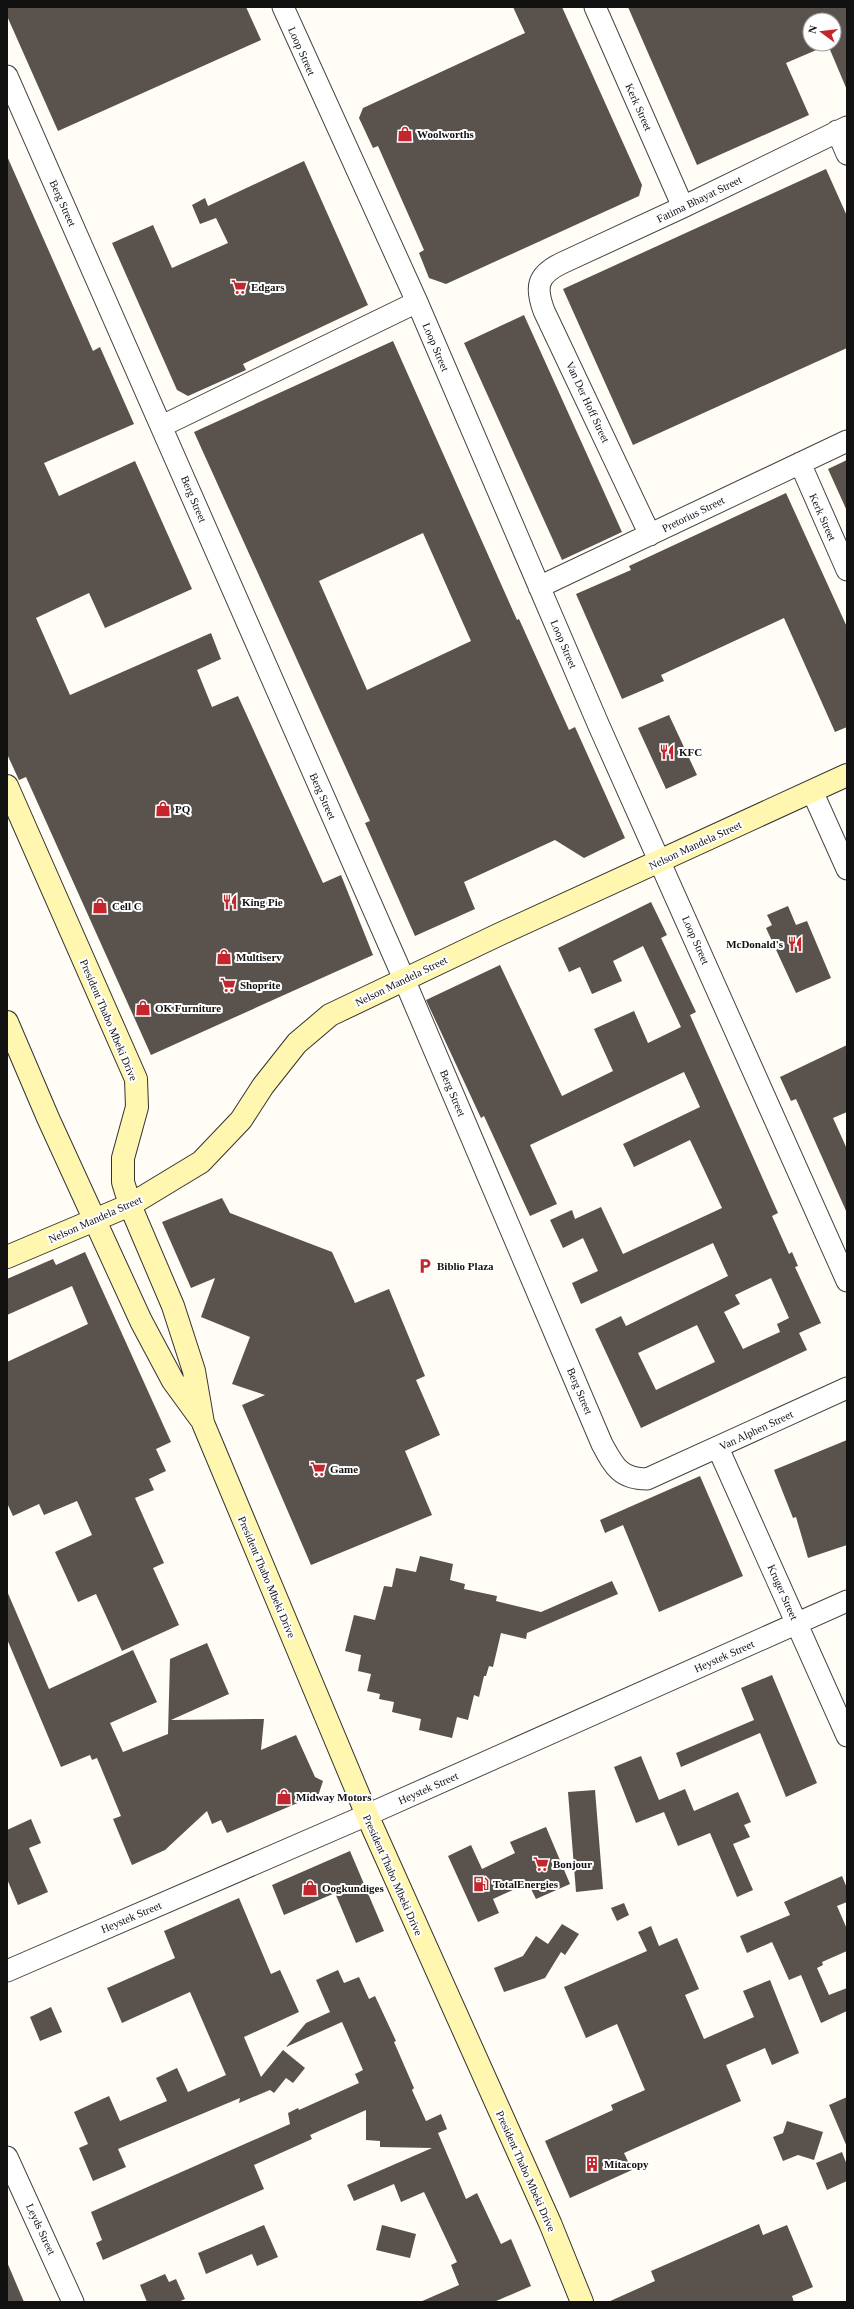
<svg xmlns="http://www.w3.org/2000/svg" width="854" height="2309" viewBox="0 0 854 2309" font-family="Georgia,serif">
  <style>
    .building { fill: #5a524d; fill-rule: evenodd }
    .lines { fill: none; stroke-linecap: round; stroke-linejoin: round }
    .street-casing { stroke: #444; stroke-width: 23 }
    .secondary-casing { stroke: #333; stroke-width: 24 }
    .street { stroke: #fff; stroke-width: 21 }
    .secondary { stroke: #fff6b0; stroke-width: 22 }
    .labels { text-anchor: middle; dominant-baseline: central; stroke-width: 4; stroke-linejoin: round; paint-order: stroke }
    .street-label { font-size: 11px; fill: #111; stroke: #fff }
    .poi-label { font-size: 11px; font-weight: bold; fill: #111; stroke: #fff; text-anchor: start }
  </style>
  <rect width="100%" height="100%" fill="#fffdf5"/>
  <path class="building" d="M 7,7 L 246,7 L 261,40 L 58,131 L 7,16 Z
    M 513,7 L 562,7 L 642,185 L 639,196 L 446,284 L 429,278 L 419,253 L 424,250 L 378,146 L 373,148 L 359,118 L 363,108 L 525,33 Z
    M 628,7 L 847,7 L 847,90 L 828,45 L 786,63 L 809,115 L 697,165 ZM 810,20 L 834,20 L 834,44 L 810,44 Z
    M 7,156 L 93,351 L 100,347 L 134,424 L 44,463 L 59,496 L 135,461 L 192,589 L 105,628 L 89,593 L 36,618 L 70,695 L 211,633 L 221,659 L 197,670 L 212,707 L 238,696 L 323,883 L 341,875 L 373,955 L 151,1055 L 26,777 L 19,780 L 7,754 Z
    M 304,161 L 368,305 L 243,364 L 246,370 L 188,396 L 177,390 L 112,243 L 153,225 L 172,268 L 228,243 L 216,218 L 200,224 L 192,205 L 205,198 L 208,206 Z
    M 826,169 L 847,216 L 847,348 L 633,445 L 563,289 Z
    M 524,315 L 622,532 L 562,560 L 464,343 Z
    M 393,341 L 517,620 L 519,619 L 569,730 L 575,727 L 625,838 L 584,858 L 555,840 L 464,882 L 475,909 L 415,936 L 365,823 L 370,821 L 194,432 ZM 423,533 L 471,641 L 367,690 L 319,581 Z
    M 847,460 L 847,511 L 828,469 Z
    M 786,493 L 847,627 L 847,727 L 835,732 L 784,618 L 661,675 L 664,681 L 622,699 L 576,594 L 631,570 L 629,566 Z
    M 669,715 L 697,775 L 666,789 L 638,728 Z
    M 651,902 L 667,935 L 661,938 L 696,1012 L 690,1015 L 778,1213 L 772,1216 L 789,1254 L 792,1252 L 798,1266 L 795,1267 L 821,1323 L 799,1333 L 807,1350 L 641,1428 L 595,1329 L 621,1316 L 626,1326 L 728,1276 L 713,1243 L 581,1304 L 572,1283 L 598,1271 L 583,1238 L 563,1248 L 550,1220 L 572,1210 L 575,1219 L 601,1207 L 623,1254 L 722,1208 L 690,1140 L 634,1167 L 623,1144 L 700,1107 L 684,1072 L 530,1145 L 557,1204 L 530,1216 L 484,1116 L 481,1118 L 426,1000 L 500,965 L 562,1096 L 613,1071 L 594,1029 L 634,1011 L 648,1043 L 681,1027 L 643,946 L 613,961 L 622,981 L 592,994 L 580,967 L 569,972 L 558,948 ZM 771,1278 L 789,1318 L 777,1324 L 780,1332 L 743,1349 L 724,1312 L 740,1304 L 735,1295 ZM 697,1325 L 715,1362 L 656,1390 L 638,1353 Z
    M 788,906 L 796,925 L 807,921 L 831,978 L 796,993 L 766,928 L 772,925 L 767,915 Z
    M 847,1045 L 847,1112 L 833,1118 L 847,1149 L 847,1213 L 796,1099 L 791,1101 L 780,1077 Z
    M 222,1198 L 230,1213 L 332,1252 L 355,1303 L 389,1289 L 425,1376 L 416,1380 L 440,1435 L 405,1451 L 432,1515 L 311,1565 L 242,1405 L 265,1395 L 232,1384 L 250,1337 L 201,1317 L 215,1278 L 191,1288 L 162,1222 Z
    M 85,1252 L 171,1442 L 156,1449 L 166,1471 L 149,1479 L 154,1490 L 135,1498 L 164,1563 L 153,1568 L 179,1625 L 122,1651 L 96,1594 L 78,1602 L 55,1552 L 92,1535 L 77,1501 L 44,1515 L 39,1504 L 13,1516 L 7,1503 L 7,1362 L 88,1324 L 72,1286 L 7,1315 L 7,1279 L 53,1259 L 56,1265 Z
    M 847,1440 L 847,1545 L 808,1558 L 796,1517 L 793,1518 L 774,1470 Z
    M 700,1476 L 743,1576 L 659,1612 L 623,1525 L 605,1533 L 600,1520 Z
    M 420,1556 L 453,1564 L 450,1580 L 465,1584 L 464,1589 L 497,1596 L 496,1601 L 541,1612 L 612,1581 L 618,1594 L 527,1633 L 526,1639 L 501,1633 L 493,1667 L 489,1666 L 486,1676 L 484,1676 L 479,1697 L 474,1695 L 468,1720 L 457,1717 L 452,1738 L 419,1730 L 421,1719 L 392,1712 L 394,1702 L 379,1699 L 380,1694 L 367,1691 L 371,1674 L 358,1671 L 361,1655 L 345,1651 L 354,1615 L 375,1620 L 384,1586 L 392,1587 L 396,1568 L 416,1572 Z
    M 7,1591 L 49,1689 L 133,1650 L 157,1702 L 110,1723 L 123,1752 L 168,1734 L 170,1659 L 207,1643 L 229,1694 L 171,1720 L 264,1719 L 261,1750 L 296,1735 L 315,1777 L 323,1781 L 316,1802 L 307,1799 L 227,1833 L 221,1820 L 212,1824 L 207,1811 L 165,1850 L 132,1865 L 113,1819 L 121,1816 L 97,1758 L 92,1760 L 90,1755 L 61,1767 L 7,1639 Z
    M 772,1675 L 817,1783 L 786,1797 L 760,1733 L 681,1767 L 676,1753 L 754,1720 L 741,1688 Z
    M 641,1756 L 659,1800 L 685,1789 L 694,1811 L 738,1792 L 751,1822 L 744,1825 L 750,1837 L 733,1844 L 753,1890 L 737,1897 L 710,1833 L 678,1846 L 664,1812 L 636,1823 L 614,1767 Z
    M 595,1790 L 603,1889 L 576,1892 L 568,1792 Z
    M 31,1819 L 41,1843 L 29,1848 L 48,1892 L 18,1905 L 7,1879 L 7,1830 Z
    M 546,1827 L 570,1884 L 536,1899 L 528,1883 L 493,1899 L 499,1913 L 478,1922 L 448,1856 L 471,1845 L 482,1869 L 515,1853 L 510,1842 Z
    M 350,1851 L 384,1931 L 356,1943 L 335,1893 L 284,1915 L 272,1885 Z
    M 842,1876 L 847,1888 L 847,1902 L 837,1906 L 847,1929 L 847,1951 L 822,1962 L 823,1965 L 817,1968 L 829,1995 L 847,1988 L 847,2011 L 821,2023 L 801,1975 L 789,1980 L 772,1942 L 747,1953 L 740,1936 L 790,1915 L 784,1902 Z
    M 239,1898 L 271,1974 L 280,1970 L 299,2012 L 244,2037 L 261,2077 L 283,2050 L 305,2068 L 293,2083 L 286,2078 L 274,2093 L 270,2090 L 239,2103 L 240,2098 L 118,2149 L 126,2167 L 93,2181 L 79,2148 L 88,2144 L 74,2112 L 109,2096 L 120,2121 L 167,2101 L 156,2078 L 177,2068 L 188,2092 L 226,2075 L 190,1992 L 122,2023 L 107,1988 L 175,1958 L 164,1931 Z
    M 624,1903 L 629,1915 L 617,1921 L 611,1908 Z
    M 562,1924 L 579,1934 L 565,1955 L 561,1952 L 545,1978 L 504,1992 L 494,1968 L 523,1956 L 536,1936 L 548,1944 Z
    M 651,1926 L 659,1946 L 677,1938 L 699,1989 L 685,1995 L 704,2039 L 754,2017 L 743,1991 L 770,1980 L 799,2053 L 772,2065 L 765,2048 L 726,2065 L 741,2101 L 624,2153 L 632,2170 L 570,2198 L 545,2141 L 613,2110 L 611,2105 L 645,2090 L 617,2024 L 586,2038 L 564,1987 L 647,1951 L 638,1932 Z
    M 338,1970 L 344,1983 L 359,1977 L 369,1999 L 375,1996 L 396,2041 L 394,2042 L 414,2088 L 412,2090 L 426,2121 L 441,2114 L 447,2129 L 438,2133 L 466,2199 L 477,2193 L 501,2244 L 511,2239 L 531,2286 L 494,2302 L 420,2302 L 459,2285 L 451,2265 L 457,2262 L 424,2192 L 401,2202 L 394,2184 L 354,2201 L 347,2185 L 432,2148 L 380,2147 L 380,2141 L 366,2140 L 366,2110 L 310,2135 L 312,2139 L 254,2165 L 264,2189 L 103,2260 L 96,2243 L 102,2240 L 91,2212 L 290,2124 L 288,2113 L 298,2108 L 299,2110 L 359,2083 L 355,2074 L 363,2070 L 342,2022 L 286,2047 L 306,2023 L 330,2012 L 316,1980 Z
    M 51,2007 L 62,2032 L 40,2041 L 30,2017 Z
    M 847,2097 L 847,2147 L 829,2105 Z
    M 787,2121 L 823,2132 L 814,2160 L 798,2155 L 783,2161 L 773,2137 L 783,2133 Z
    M 842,2152 L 847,2165 L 847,2181 L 827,2190 L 816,2163 Z
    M 759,2224 L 763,2235 L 787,2225 L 813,2287 L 792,2296 L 794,2302 L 608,2302 L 655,2281 L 651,2271 Z
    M 264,2225 L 278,2257 L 257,2266 L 252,2254 L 206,2274 L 198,2253 Z
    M 382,2225 L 416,2234 L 410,2258 L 376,2250 Z
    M 7,2262 L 24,2302 L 7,2302 Z
    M 165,2274 L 169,2282 L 176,2279 L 185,2299 L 178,2302 L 147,2302 L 140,2285 Z"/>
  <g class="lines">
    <defs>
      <path id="street" d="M 283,7 L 417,302 L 599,726 L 847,1281
        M 595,7 L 683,207
        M 7,76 L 404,979 L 602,1444 C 614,1466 620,1479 647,1479 L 847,1388
        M 837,131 L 847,154
        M 162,426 L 417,302
        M 800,463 L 847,570
        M 650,535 L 544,311 C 535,287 537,275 562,263 L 683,207 L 847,127
        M 539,587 L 847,441
        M 812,791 L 847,869
        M 718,1448 L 847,1736
        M 7,1971 L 367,1815 L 847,1601
        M 7,2157 L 73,2302"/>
      <path id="secondary" d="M 7,786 L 136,1079 L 137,1107 L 123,1158 L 123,1182 L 130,1205 L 173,1306 L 194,1371 L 203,1423 L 367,1815 L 550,2223 L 582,2302
        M 7,1022 L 48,1118 L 141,1321 L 173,1381 L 200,1418
        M 7,1257 L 130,1205 L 201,1162 L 241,1120 L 263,1086 L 297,1043 L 330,1015 L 500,934 L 847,775"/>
    </defs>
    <use href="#street" class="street-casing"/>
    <use href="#secondary" class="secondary-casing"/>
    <use href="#street" class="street"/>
    <use href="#secondary" class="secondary"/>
  </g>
  <defs>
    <symbol id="shop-bare" viewBox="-9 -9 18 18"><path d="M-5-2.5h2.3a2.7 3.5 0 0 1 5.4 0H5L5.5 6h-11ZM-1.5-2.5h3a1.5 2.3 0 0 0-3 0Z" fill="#c4262e" stroke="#fff" stroke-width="2.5" paint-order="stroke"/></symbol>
    <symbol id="supermarket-bare" viewBox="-9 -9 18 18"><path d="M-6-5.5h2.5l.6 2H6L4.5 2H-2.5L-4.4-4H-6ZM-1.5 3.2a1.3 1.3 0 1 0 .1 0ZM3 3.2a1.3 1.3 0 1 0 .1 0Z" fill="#c4262e" stroke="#fff" stroke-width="2.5" paint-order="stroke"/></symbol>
    <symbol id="restaurant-bare" viewBox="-9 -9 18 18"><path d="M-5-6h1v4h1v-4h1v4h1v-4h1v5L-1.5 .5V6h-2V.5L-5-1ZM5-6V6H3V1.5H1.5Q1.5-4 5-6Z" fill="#c4262e" stroke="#fff" stroke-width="2.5" paint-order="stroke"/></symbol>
    <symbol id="parking-bare" viewBox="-9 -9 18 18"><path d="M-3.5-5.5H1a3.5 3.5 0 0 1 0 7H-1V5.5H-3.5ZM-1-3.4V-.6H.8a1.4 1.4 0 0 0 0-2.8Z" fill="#c4262e" stroke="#fff" stroke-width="2.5" paint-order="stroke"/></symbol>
    <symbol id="fuel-bare" viewBox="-9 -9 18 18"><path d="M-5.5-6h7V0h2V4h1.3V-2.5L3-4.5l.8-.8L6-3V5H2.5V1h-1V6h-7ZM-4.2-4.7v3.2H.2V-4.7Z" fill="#c4262e" stroke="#fff" stroke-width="2.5" paint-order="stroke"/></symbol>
    <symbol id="building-bare" viewBox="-9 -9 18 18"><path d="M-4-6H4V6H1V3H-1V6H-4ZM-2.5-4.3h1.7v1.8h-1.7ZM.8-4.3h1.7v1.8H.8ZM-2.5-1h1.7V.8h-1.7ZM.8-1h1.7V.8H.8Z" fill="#c4262e" stroke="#fff" stroke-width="2.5" paint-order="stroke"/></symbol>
  </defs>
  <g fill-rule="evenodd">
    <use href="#shop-bare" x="394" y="123" width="22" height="22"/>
    <use href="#supermarket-bare" x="228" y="276" width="22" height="22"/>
    <use href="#restaurant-bare" x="656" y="741" width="22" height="22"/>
    <use href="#shop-bare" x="152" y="798" width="22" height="22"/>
    <use href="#restaurant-bare" x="219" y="891" width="22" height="22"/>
    <use href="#shop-bare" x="89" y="895" width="22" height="22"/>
    <use href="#restaurant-bare" x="784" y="933" width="22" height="22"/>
    <use href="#shop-bare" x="213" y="946" width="22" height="22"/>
    <use href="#supermarket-bare" x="217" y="974" width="22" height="22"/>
    <use href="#shop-bare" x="132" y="997" width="22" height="22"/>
    <use href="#parking-bare" x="414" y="1255" width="22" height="22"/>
    <use href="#supermarket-bare" x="307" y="1458" width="22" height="22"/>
    <use href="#shop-bare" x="273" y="1786" width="22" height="22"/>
    <use href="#supermarket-bare" x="530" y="1853" width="22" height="22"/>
    <use href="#fuel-bare" x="470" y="1873" width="22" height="22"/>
    <use href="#shop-bare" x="299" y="1877" width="22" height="22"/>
    <use href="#building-bare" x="581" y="2153" width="22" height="22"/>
  </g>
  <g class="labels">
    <g class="street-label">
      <text transform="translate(302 51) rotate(66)">Loop Street</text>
      <text transform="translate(639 107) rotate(66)">Kerk Street</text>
      <text transform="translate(699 199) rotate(-26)">Fatima Bhayat Street</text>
      <text transform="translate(63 203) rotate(66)">Berg Street</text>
      <text transform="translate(436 347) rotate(67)">Loop Street</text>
      <text transform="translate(588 402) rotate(65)">Van Der Hoff Street</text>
      <text transform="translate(194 499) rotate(67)">Berg Street</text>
      <text transform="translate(693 514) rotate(-26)">Pretorius Street</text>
      <text transform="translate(823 517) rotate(66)">Kerk Street</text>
      <text transform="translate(564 644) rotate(67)">Loop Street</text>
      <text transform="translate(323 796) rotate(66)">Berg Street</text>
      <text transform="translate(695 845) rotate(-25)">Nelson Mandela Street</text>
      <text transform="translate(696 940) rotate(66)">Loop Street</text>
      <text transform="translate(401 981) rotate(-26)">Nelson Mandela Street</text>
      <text transform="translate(109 1020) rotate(67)">President Thabo Mbeki Drive</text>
      <text transform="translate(453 1093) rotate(67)">Berg Street</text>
      <text transform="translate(95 1219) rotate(-24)">Nelson Mandela Street</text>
      <text transform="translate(580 1391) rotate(67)">Berg Street</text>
      <text transform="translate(756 1430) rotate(-25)">Van Alphen Street</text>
      <text transform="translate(267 1577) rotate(67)">President Thabo Mbeki Drive</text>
      <text transform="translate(783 1592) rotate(66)">Kruger Street</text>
      <text transform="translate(724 1656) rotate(-24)">Heystek Street</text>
      <text transform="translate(428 1788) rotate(-24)">Heystek Street</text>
      <text transform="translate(393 1875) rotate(66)">President Thabo Mbeki Drive</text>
      <text transform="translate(131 1917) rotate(-23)">Heystek Street</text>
      <text transform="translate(526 2171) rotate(66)">President Thabo Mbeki Drive</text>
      <text transform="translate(41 2229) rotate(65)">Leyds Street</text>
    </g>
    <g class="poi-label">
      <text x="417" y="134">Woolworths</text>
      <text x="251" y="287">Edgars</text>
      <text x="679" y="752">KFC</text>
      <text x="175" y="809">PQ</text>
      <text x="242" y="902">King Pie</text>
      <text x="112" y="906">Cell C</text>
      <text x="783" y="944" text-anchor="end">McDonald's</text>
      <text x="236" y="957">Multiserv</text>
      <text x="240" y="985">Shoprite</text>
      <text x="155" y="1008">OK Furniture</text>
      <text x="437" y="1266">Biblio Plaza</text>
      <text x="330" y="1469">Game</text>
      <text x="296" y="1797">Midway Motors</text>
      <text x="553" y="1864">Bonjour</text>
      <text x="493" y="1884">TotalEnergies</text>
      <text x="322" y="1888">Oogkundiges</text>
      <text x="604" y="2164">Mitacopy</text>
    </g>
  </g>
  <rect width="854" height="2309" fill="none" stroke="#111111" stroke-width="16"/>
  <g transform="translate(822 32) rotate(285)"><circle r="19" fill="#ffffff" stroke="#a0a0a0"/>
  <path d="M0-3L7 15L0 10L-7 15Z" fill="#c4262e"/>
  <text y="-6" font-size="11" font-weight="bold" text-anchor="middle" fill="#111111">N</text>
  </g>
</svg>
